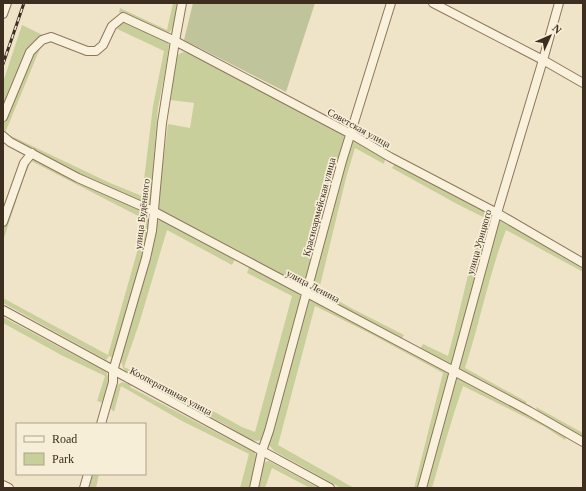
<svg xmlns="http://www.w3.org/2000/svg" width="586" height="491" viewBox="0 0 586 491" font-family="'Times New Roman',serif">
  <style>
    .green { fill: #c9cf9b }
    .cemetery { fill: #bfc49a }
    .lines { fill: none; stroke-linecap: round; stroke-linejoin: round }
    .minor-casing { stroke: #8d765c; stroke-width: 10 }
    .minor { stroke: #faf1dc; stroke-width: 8 }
    .rail-casing { stroke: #3d2e20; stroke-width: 3 }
    .rail { stroke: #f7eed8; stroke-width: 1.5; stroke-dasharray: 4.5; stroke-linecap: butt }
    .labels { text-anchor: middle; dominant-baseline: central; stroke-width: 3.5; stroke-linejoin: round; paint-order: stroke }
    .street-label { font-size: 10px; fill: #3d2e20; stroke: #f7eed8 }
  </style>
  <rect width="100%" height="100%" fill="#f0e4c8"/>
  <path class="green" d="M 173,3 L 177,3 C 176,13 176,27 168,34 L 129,19 L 119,12 L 120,8 L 167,30 Z
    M 121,20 L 165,39 L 169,45 L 166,67 L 158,108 L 150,205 L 147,207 L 14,143 C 5,134 1,132 5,118 L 33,51 L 49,40 L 41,46 L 5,133 L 110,183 L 142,196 L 153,106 L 164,51 L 113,27 Z
    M 22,25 L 45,36 L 39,40 L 3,111 L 3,82 Z
    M 183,52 L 192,54 L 344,133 L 346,138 L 305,285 L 302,287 L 162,215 L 158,208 L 159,194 L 168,124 L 190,128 L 194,103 L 171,100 L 174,62 L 176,56 Z
    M 356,140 L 386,156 L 384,164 L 355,148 L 346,178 L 319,290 L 351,308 L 404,335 L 401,340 L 312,293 L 311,289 L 350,144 L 353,141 Z
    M 31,158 L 36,158 L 145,211 L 149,215 L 150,218 L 147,239 L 113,358 L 109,356 L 106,360 L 3,303 L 3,298 L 108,355 L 146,220 L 31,161 L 24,177 L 3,241 C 3,217 19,179 31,158 Z
    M 396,162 L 493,214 L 453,365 L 448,366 L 420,349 L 423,344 L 448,356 L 454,333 L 469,271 L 485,218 L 457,204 L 392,168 Z
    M 502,219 L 583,265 L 583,272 L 506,230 C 489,274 480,322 465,368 L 527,402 L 525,405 L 461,371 L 458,368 L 499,220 Z
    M 159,220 L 163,221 L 235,259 L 232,265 L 167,230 L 139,324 L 124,367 L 191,399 L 242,427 L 255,432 L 292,296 L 247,273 L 249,267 L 298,292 L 300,296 L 301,300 L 265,436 L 262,440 L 257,441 L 251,440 L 226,425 L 127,372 L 123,368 L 121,360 L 151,258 L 156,223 Z
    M 314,299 L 451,373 L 419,488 L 414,488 L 443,373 L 371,334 L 315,306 L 278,445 L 354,488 L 341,488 L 274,451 L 269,445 L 306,302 L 309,300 Z
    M 3,317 L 106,372 C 112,381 106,393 103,403 L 97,401 L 105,376 L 63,356 L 3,323 Z
    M 457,377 L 567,435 L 565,440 L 545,427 L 463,386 C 451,420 442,454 432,488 L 425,488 Z
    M 122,382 L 131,385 L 130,387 L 255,453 L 257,458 L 251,488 L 240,488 L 249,454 L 182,421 L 121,386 L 114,412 L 110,408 L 116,386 Z
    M 536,407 L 583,433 L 583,439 L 538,413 Z
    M 269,461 L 319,488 L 310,488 L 272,468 L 265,488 L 257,488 L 263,465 L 265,462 Z
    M 91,474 L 99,474 L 96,488 L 87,488 Z"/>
  <path class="cemetery" d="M 193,3 L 315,3 L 286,92 L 184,40 Z"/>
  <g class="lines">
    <defs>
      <path id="minor" d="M 433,3 L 543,60 L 583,83
        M 3,14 L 7,3
        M 3,117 L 30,52 L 42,40 L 51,37 L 87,51 L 96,51 L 103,45 L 112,26 L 123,17 L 175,41 L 351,134 L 390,157 L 497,213 L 583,263
        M 3,136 L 10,142 L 78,178 L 153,211 L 529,411 L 583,442
        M 3,222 L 24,163 L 32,153
        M 3,310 L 330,488
        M 101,424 L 113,382 L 113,371 L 146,258 L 152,231 L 162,123 L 175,41 L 182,3
        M 3,485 L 9,488
        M 84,488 L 88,474
        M 254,488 L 262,451 L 269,431 L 342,161 L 391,3
        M 422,488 L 497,213 L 543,60 L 559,3"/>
    </defs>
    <use href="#minor" class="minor-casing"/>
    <use href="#minor" class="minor"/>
    <defs>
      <path id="rail" d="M 3,64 L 24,3"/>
    </defs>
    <use href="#rail" class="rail-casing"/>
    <use href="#rail" class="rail"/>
  </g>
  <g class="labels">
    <g class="street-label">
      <text transform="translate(359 128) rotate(29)">Советская улица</text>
      <text transform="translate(319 207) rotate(-75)">Красноармейская улица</text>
      <text transform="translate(142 214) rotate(-83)">улица Будённого</text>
      <text transform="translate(479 242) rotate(-74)">улица Урицкого</text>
      <text transform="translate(313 286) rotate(28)">улица Ленина</text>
      <text transform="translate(171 391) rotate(28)">Кооперативная улица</text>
    </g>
  </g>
  <rect width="586" height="491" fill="none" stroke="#3d2e20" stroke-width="8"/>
  <rect x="16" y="423" width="130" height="52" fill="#f7eed8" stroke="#ada18e"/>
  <rect x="24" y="436" width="20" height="6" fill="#faf1dc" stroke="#ada18e"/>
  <text x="52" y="443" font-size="12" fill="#3d2e20">Road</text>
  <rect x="24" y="453" width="20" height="12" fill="#c9cf9b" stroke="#ada18e"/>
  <text x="52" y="463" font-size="12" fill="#3d2e20">Park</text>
  <g transform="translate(550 36) rotate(45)" stroke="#f7eed8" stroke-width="3" paint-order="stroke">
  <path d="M0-3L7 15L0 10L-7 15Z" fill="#3d2e20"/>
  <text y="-6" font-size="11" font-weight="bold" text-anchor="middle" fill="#3d2e20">N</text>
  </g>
</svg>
